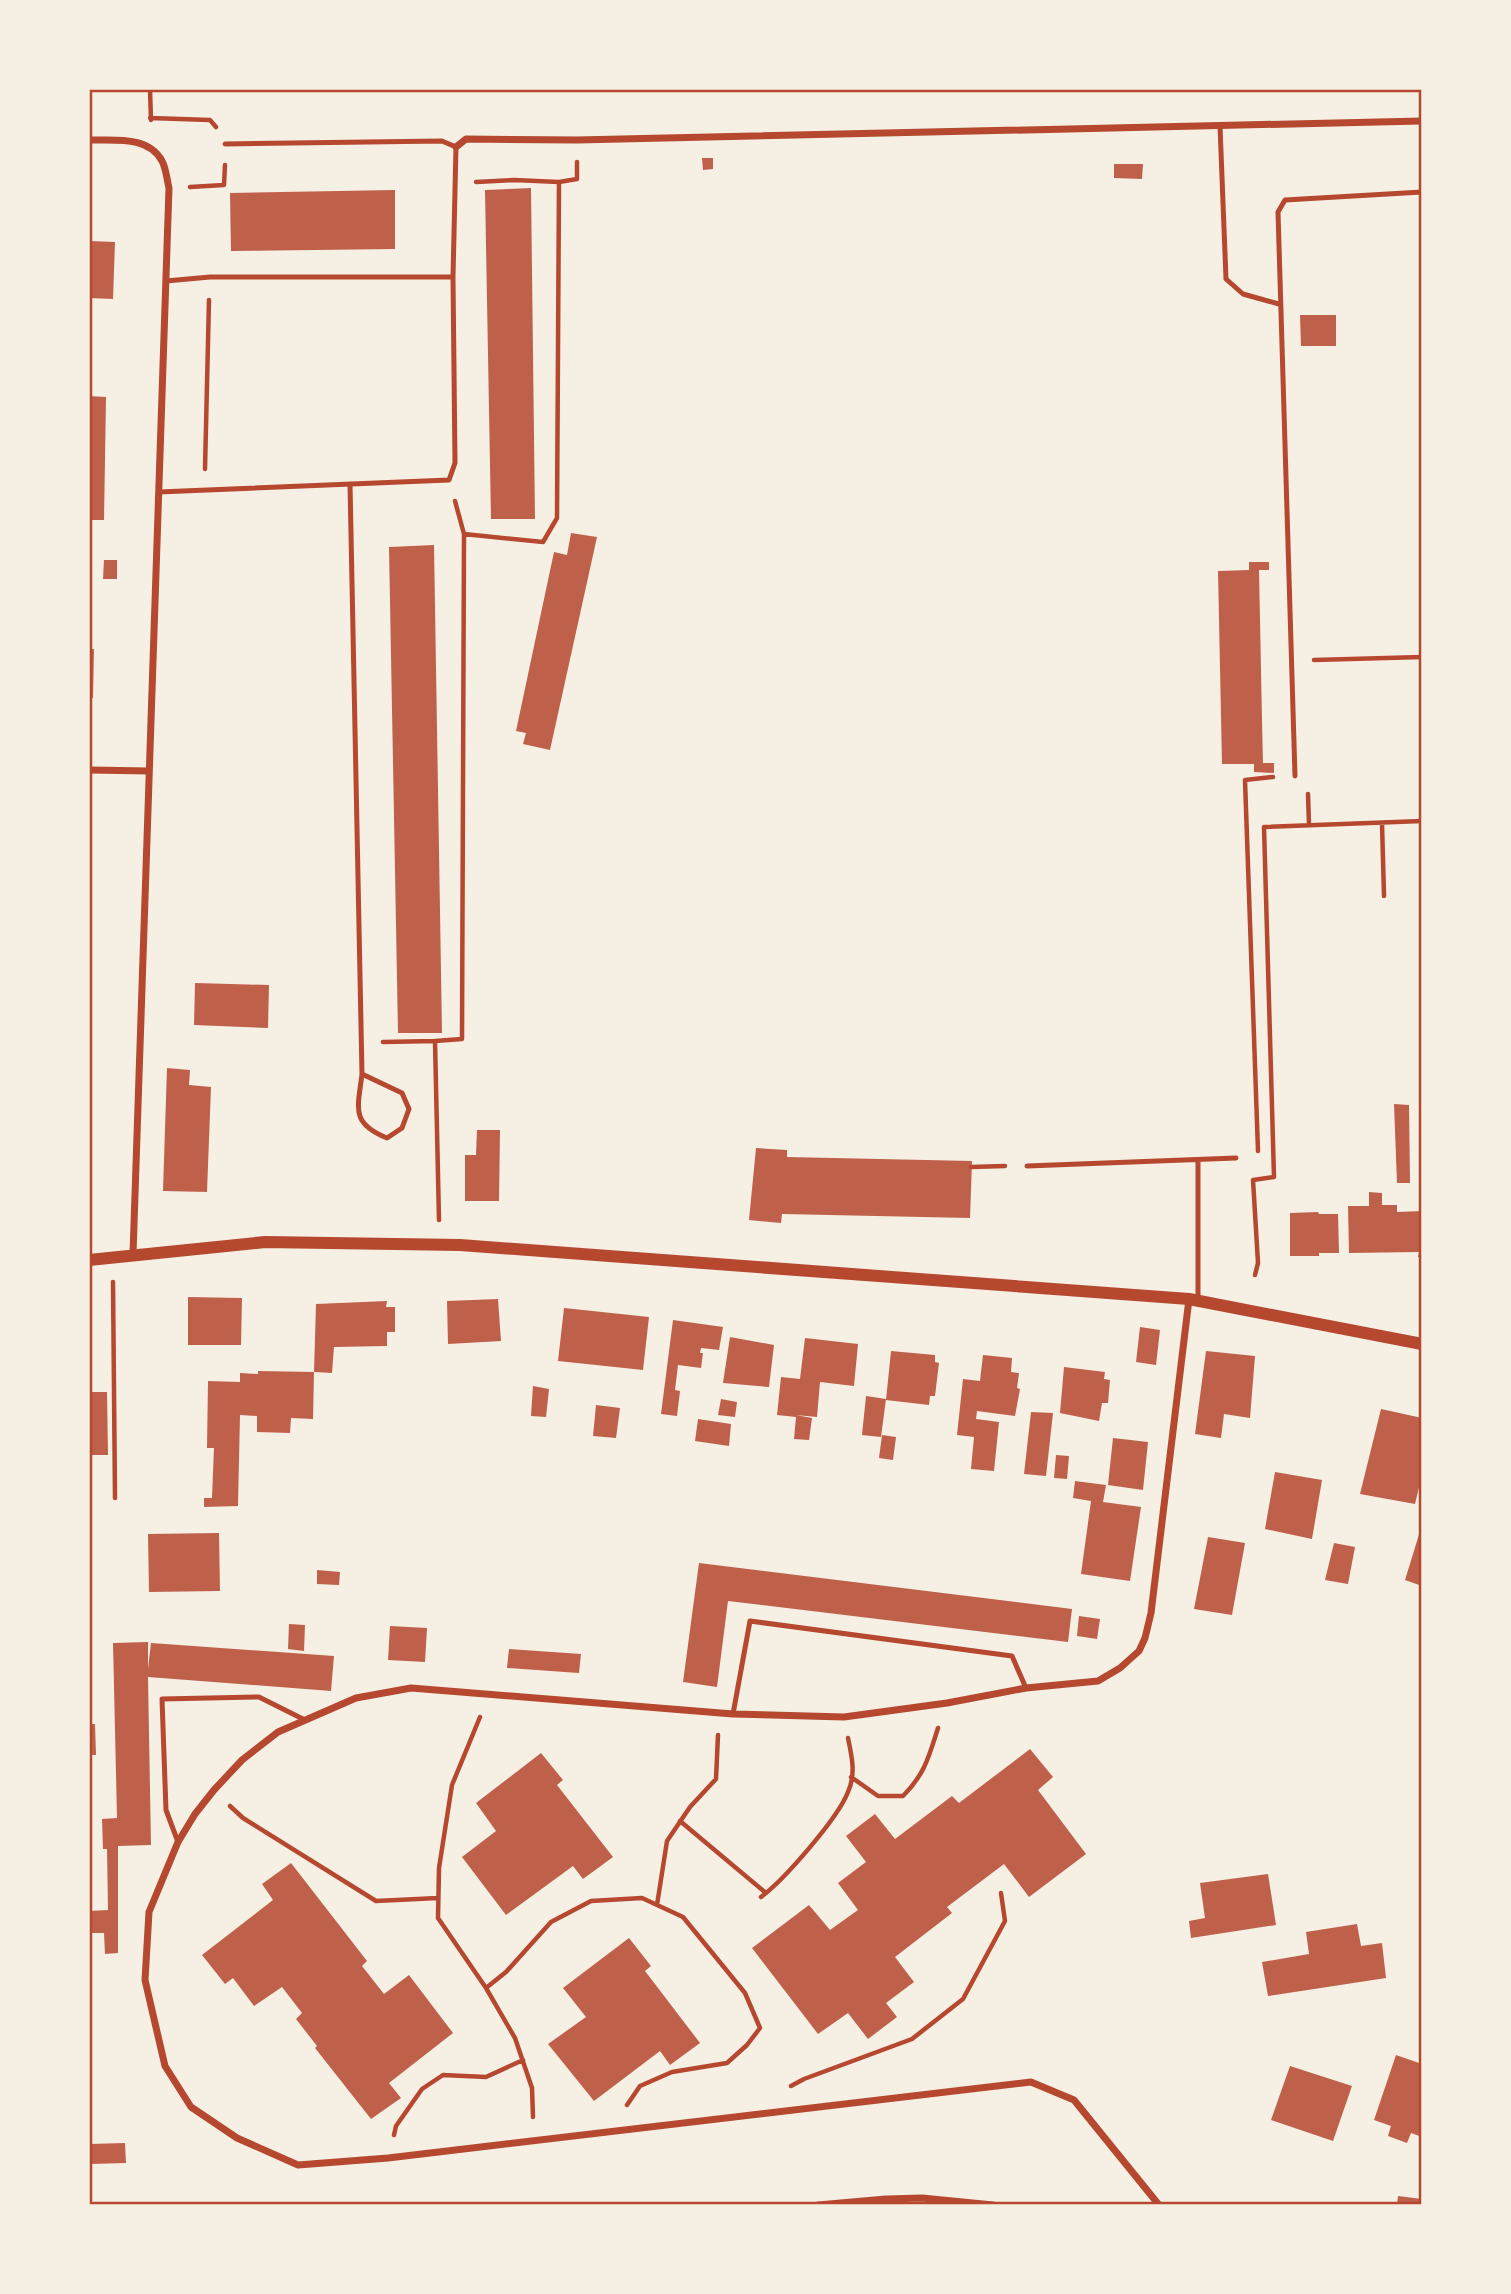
<svg xmlns="http://www.w3.org/2000/svg" width="1511" height="2294" viewBox="0 0 1511 2294" font-family="Bitter,serif">
  <style>
    .building { fill: #bf614a }
    .lines { fill: none; stroke-linecap: round; stroke-linejoin: round }
    .path { stroke: #b5482f; stroke-width: 4.5 }
    .service { stroke: #b5482f; stroke-width: 5 }
    .minor { stroke: #b5482f; stroke-width: 7 }
    .tertiary { stroke: #b5482f; stroke-width: 12 }
    .neatline { fill: none; stroke: #b5482f; stroke-width: 2.5 }
  </style>
  <rect width="100%" height="100%" fill="#f6efe4"/>
  <path class="building" d="M 702,158 L 713,158 L 713,169 L 703,170 Z
    M 1114,164 L 1143,164 L 1142,179 L 1114,178 Z
    M 531,188 L 535,519 L 491,519 L 485,190 Z
    M 395,190 L 395,249 L 231,251 L 230,193 Z
    M 89,241 L 115,242 L 113,299 L 89,298 Z
    M 1300,315 L 1336,315 L 1336,346 L 1301,346 Z
    M 89,396 L 106,397 L 104,520 L 89,520 Z
    M 571,533 L 597,537 L 550,750 L 523,744 L 526,733 L 516,731 L 554,552 L 567,555 Z
    M 434,545 L 442,1033 L 398,1033 L 389,547 Z
    M 104,560 L 117,560 L 117,579 L 103,579 Z
    M 1249,562 L 1269,562 L 1269,570 L 1259,570 L 1262,720 L 1263,763 L 1274,763 L 1274,773 L 1254,772 L 1254,764 L 1222,764 L 1218,571 L 1249,570 Z
    M 89,649 L 94,649 L 93,698 L 89,698 Z
    M 195,983 L 269,985 L 268,1028 L 194,1025 Z
    M 167,1068 L 190,1070 L 189,1085 L 211,1087 L 207,1192 L 163,1191 Z
    M 1394,1104 L 1409,1105 L 1410,1183 L 1397,1183 Z
    M 477,1130 L 500,1130 L 499,1201 L 465,1201 L 465,1155 L 476,1155 Z
    M 756,1148 L 787,1150 L 787,1157 L 972,1161 L 970,1218 L 782,1214 L 781,1223 L 749,1220 Z
    M 1369,1192 L 1382,1193 L 1382,1205 L 1397,1205 L 1397,1212 L 1422,1211 L 1422,1257 L 1418,1257 L 1419,1252 L 1349,1253 L 1348,1206 L 1369,1206 Z
    M 1318,1212 L 1319,1214 L 1338,1214 L 1339,1253 L 1319,1253 L 1319,1256 L 1290,1256 L 1290,1213 Z
    M 188,1297 L 242,1298 L 241,1345 L 188,1345 Z
    M 498,1299 L 501,1341 L 448,1344 L 447,1301 Z
    M 387,1301 L 386,1307 L 395,1307 L 395,1332 L 387,1332 L 387,1346 L 334,1347 L 332,1373 L 314,1372 L 316,1304 Z
    M 564,1308 L 649,1317 L 643,1370 L 558,1361 Z
    M 673,1320 L 723,1327 L 719,1350 L 701,1348 L 700,1353 L 703,1353 L 701,1368 L 678,1365 L 675,1390 L 680,1391 L 677,1416 L 661,1414 Z
    M 1140,1327 L 1160,1330 L 1156,1365 L 1136,1362 Z
    M 730,1337 L 774,1345 L 769,1387 L 723,1383 Z
    M 805,1338 L 858,1344 L 854,1386 L 820,1382 L 817,1417 L 796,1415 L 812,1418 L 809,1440 L 794,1439 L 796,1417 L 777,1415 L 781,1377 L 800,1379 Z
    M 891,1351 L 935,1355 L 935,1362 L 939,1363 L 935,1396 L 930,1396 L 929,1405 L 886,1400 Z
    M 1206,1351 L 1255,1356 L 1250,1418 L 1224,1414 L 1221,1438 L 1195,1434 Z
    M 983,1355 L 1012,1358 L 1011,1372 L 1019,1373 L 1017,1388 L 1020,1389 L 1015,1416 L 977,1411 L 976,1419 L 999,1422 L 994,1471 L 971,1469 L 974,1437 L 957,1435 L 963,1379 L 980,1381 Z
    M 1064,1367 L 1105,1372 L 1104,1379 L 1110,1380 L 1108,1403 L 1102,1403 L 1099,1421 L 1060,1413 Z
    M 258,1371 L 314,1372 L 313,1419 L 291,1418 L 290,1433 L 257,1432 L 257,1416 L 240,1415 L 238,1506 L 204,1507 L 204,1498 L 212,1498 L 214,1448 L 207,1448 L 208,1381 L 240,1382 L 240,1373 L 258,1374 Z
    M 533,1386 L 549,1389 L 546,1417 L 531,1416 Z
    M 89,1392 L 107,1392 L 108,1455 L 90,1455 Z
    M 866,1396 L 886,1399 L 881,1437 L 862,1435 Z
    M 721,1399 L 737,1402 L 735,1417 L 718,1415 Z
    M 596,1405 L 620,1408 L 616,1438 L 593,1436 Z
    M 1381,1409 L 1422,1418 L 1422,1475 L 1415,1504 L 1360,1494 Z
    M 1031,1412 L 1053,1413 L 1046,1476 L 1024,1474 Z
    M 698,1419 L 731,1424 L 729,1446 L 695,1441 Z
    M 882,1435 L 896,1437 L 893,1460 L 879,1458 Z
    M 1113,1438 L 1148,1442 L 1143,1490 L 1108,1485 Z
    M 1056,1455 L 1069,1456 L 1067,1479 L 1054,1478 Z
    M 1275,1472 L 1322,1480 L 1312,1539 L 1265,1529 Z
    M 1075,1481 L 1106,1485 L 1103,1502 L 1141,1507 L 1130,1581 L 1081,1574 L 1091,1501 L 1073,1498 Z
    M 1421,1528 L 1422,1528 L 1422,1586 L 1405,1580 Z
    M 219,1533 L 220,1591 L 149,1592 L 148,1534 Z
    M 1208,1537 L 1245,1543 L 1232,1615 L 1194,1609 Z
    M 1334,1543 L 1355,1547 L 1348,1584 L 1325,1580 Z
    M 699,1563 L 1072,1609 L 1068,1642 L 728,1601 L 717,1687 L 683,1682 Z
    M 317,1570 L 340,1572 L 339,1585 L 317,1584 Z
    M 1079,1616 L 1100,1619 L 1097,1639 L 1077,1636 Z
    M 289,1624 L 305,1625 L 304,1651 L 288,1649 Z
    M 390,1626 L 427,1628 L 425,1662 L 388,1660 Z
    M 148,1642 L 148,1669 L 151,1643 L 334,1656 L 331,1691 L 148,1677 L 151,1845 L 118,1846 L 118,1953 L 105,1954 L 104,1933 L 89,1933 L 89,1911 L 108,1910 L 107,1849 L 103,1849 L 102,1819 L 117,1818 L 113,1643 Z
    M 509,1649 L 581,1654 L 579,1673 L 507,1668 Z
    M 89,1724 L 95,1724 L 96,1755 L 89,1755 Z
    M 1030,1749 L 1053,1777 L 1038,1790 L 1086,1854 L 1029,1897 L 1004,1864 L 947,1907 L 952,1913 L 895,1957 L 914,1982 L 886,2003 L 897,2017 L 868,2039 L 848,2013 L 818,2034 L 752,1948 L 809,1905 L 830,1930 L 858,1910 L 838,1883 L 866,1862 L 846,1836 L 875,1814 L 895,1839 L 952,1796 L 959,1803 Z
    M 541,1753 L 563,1780 L 557,1785 L 613,1857 L 583,1879 L 573,1866 L 506,1915 L 462,1857 L 496,1831 L 476,1803 Z
    M 291,1863 L 367,1961 L 362,1966 L 384,1994 L 409,1975 L 453,2033 L 389,2083 L 401,2098 L 371,2119 L 315,2048 L 317,2046 L 296,2019 L 302,2013 L 282,1987 L 254,2006 L 233,1978 L 225,1984 L 202,1955 L 273,1900 L 262,1884 Z
    M 1268,1874 L 1276,1925 L 1191,1938 L 1189,1921 L 1205,1918 L 1200,1883 Z
    M 1357,1924 L 1361,1946 L 1382,1943 L 1386,1978 L 1268,1996 L 1262,1962 L 1309,1954 L 1306,1932 Z
    M 629,1938 L 651,1966 L 645,1971 L 700,2043 L 670,2065 L 660,2051 L 594,2101 L 548,2044 L 586,2017 L 563,1988 Z
    M 1396,2055 L 1422,2064 L 1422,2137 L 1411,2133 L 1407,2143 L 1388,2136 L 1391,2126 L 1374,2120 Z
    M 1290,2066 L 1352,2086 L 1333,2141 L 1271,2120 Z
    M 125,2143 L 126,2163 L 91,2164 L 90,2144 Z
    M 1398,2196 L 1422,2199 L 1422,2205 L 1397,2205 Z"/>
  <g class="lines">
    <path class="path" d="M 150,89 L 151,120
      M 150,118 L 210,120 L 216,127
      M 559,182 L 577,179 L 577,162
      M 190,187 L 224,185 L 225,165
      M 205,469 L 209,300
      M 455,501 L 464,534
      M 1314,660 L 1422,657
      M 1308,794 L 1309,825
      M 1382,823 L 1384,896
      M 383,1042 L 435,1041
      M 1258,1151 L 1245,780 L 1273,777
      M 971,1167 L 1005,1166
      M 439,1220 L 435,1041 L 462,1039 L 464,534 L 543,542 L 557,518 L 559,182 L 514,180 L 476,182
      M 1255,1275 L 1258,1263 L 1253,1180 L 1274,1177 L 1264,827 L 1422,821
      M 113,1282 L 115,1498
      M 480,1717 L 452,1785 L 439,1868 L 438,1918 L 486,1988 L 515,2038 L 532,2088 L 533,2117
      M 851,1777 L 878,1796 L 903,1796 C 925,1774 929,1756 938,1728
      M 230,1806 L 243,1818 L 376,1901 L 438,1898
      M 680,1821 L 766,1893
      M 761,1897 C 784,1880 838,1818 848,1792 C 856,1774 852,1757 848,1738
      M 657,1905 L 667,1841 L 690,1807 L 716,1779 L 718,1735
      M 486,1988 L 506,1972 L 551,1922 L 591,1901 L 642,1898 L 683,1917 L 745,1993 L 760,2028 L 747,2045 L 727,2063 L 672,2072 L 640,2086 L 627,2105
      M 791,2086 L 804,2079 L 912,2039 L 963,1999 L 1005,1921 L 1001,1893
      M 394,2135 L 396,2126 L 422,2089 L 443,2075 L 486,2077 L 523,2060"/>
    <path class="service" d="M 1220,126 L 1226,279 L 1243,294 L 1279,304
      M 166,281 L 210,277 L 453,277
      M 350,484 L 362,1074 C 358,1108 350,1123 387,1138 L 402,1128 L 409,1109 L 402,1093 L 362,1074
      M 159,492 L 449,480 L 455,463 L 453,277 L 456,147 L 442,141 L 225,144
      M 1295,776 L 1278,212 L 1285,200 L 1422,192
      M 1027,1166 L 1236,1158
      M 1198,1301 L 1198,1160
      M 733,1714 L 750,1621 L 1012,1656 L 1026,1688
      M 178,1842 L 166,1810 L 162,1699 L 259,1697 L 305,1720"/>
    <path class="minor" d="M 89,140 C 113,141 148,135 162,161 C 166,168 167,180 169,188 L 133,1254
      M 456,147 L 466,139 L 577,140 L 1422,121
      M 89,770 L 149,771
      M 818,2205 L 886,2199 L 922,2198 L 993,2205
      M 1159,2205 L 1074,2100 L 1031,2082 L 388,2158 L 298,2165 L 237,2138 L 191,2107 L 165,2066 L 145,1980 L 149,1912 L 178,1842 L 195,1814 L 214,1790 L 242,1760 L 278,1732 L 356,1698 L 411,1688 L 733,1714 L 844,1717 L 947,1703 L 1026,1688 L 1098,1681 L 1120,1668 L 1139,1651 L 1145,1638 L 1151,1613 L 1189,1299"/>
    <path class="tertiary" d="M 89,1260 L 265,1242 L 460,1245 L 1189,1299 L 1422,1344"/>
  </g>
  <rect width="1511" height="2294" fill="none" stroke="#f6efe4" stroke-width="182"/>
  <rect x="91" y="91" width="1329" height="2112" class="neatline"/>
</svg>
